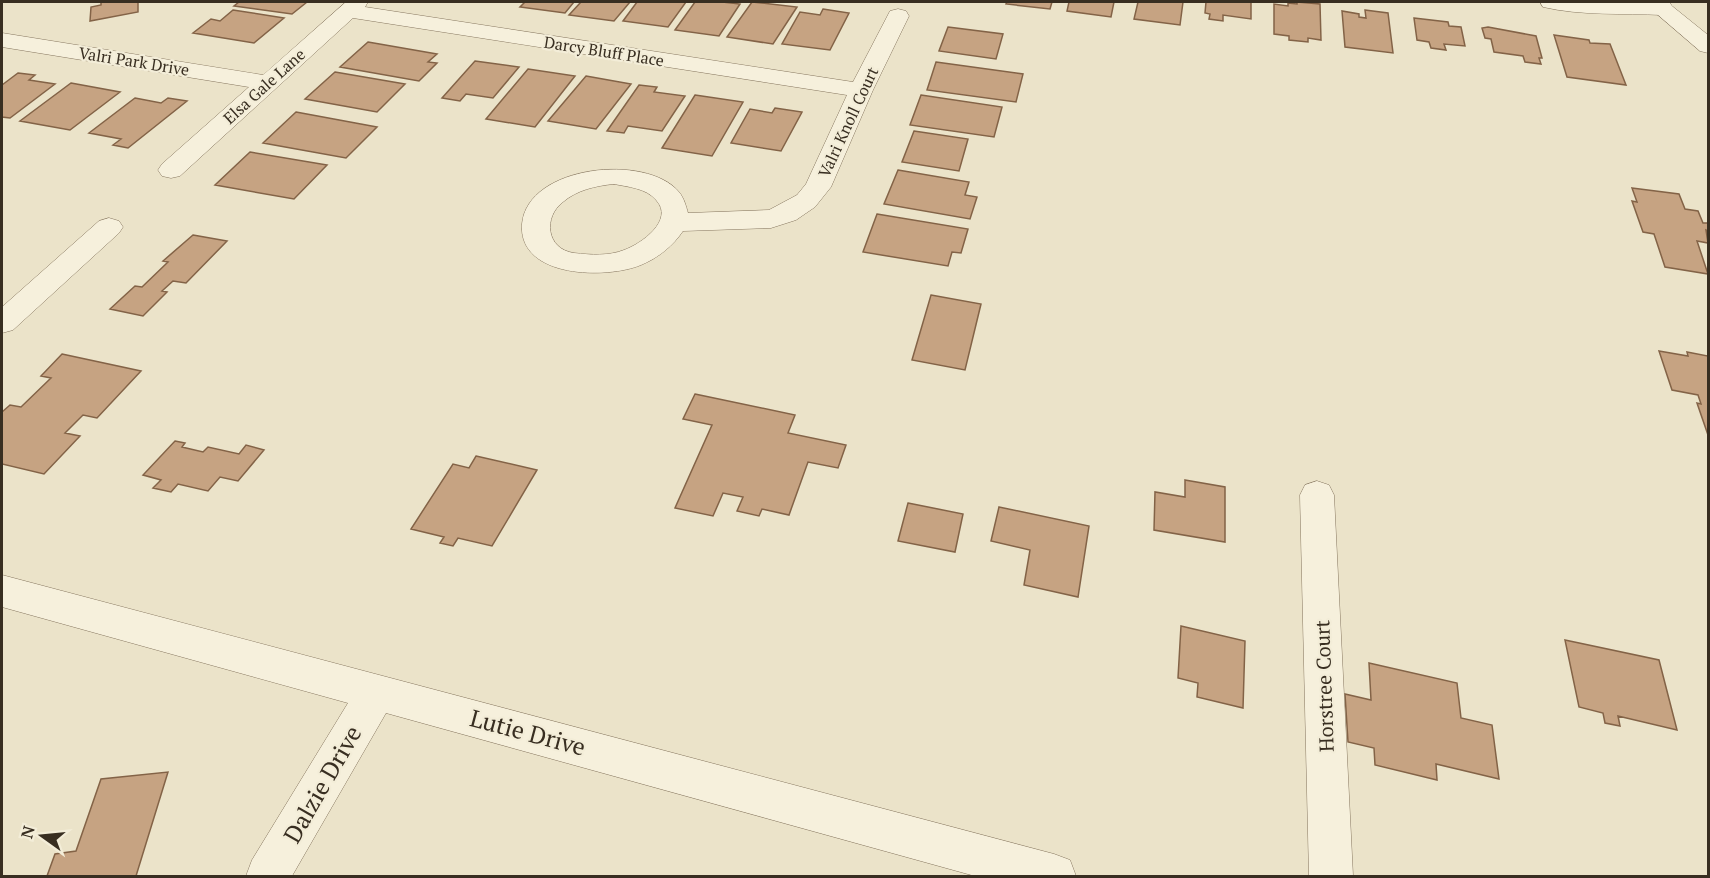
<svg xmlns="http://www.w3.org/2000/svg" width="1710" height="878" viewBox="0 0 1710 878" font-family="'PT Serif',serif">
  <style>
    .building { fill: #c6a382; stroke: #836347; stroke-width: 1.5 }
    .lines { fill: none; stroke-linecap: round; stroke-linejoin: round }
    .minor-casing { stroke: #86765f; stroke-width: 1 }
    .tertiary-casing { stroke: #86765f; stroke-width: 1 }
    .minor { fill: #f6f0dc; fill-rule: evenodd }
    .tertiary { fill: #f6f0dc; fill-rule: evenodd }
    .labels { text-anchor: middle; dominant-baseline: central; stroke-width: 4.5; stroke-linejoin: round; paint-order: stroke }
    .far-street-label { font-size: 16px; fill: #382e21; stroke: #f3edd8 }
    .street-label { font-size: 20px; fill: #382e21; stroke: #f3edd8 }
    .near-street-label { font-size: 24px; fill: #382e21; stroke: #f3edd8 }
  </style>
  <rect width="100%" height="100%" fill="#ebe3c9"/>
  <path class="building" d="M 101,2 L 138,2 L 138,12 L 90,21 L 91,7 L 101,5 Z
    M 239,2 L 307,2 L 292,14 L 234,6 Z
    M 525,2 L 574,2 L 565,13 L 520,7 Z
    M 581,2 L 630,2 L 614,21 L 569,15 Z
    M 637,2 L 686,2 L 668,27 L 623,21 Z
    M 695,2 L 722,2 L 740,4 L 719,36 L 675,30 Z
    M 752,2 L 797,7 L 773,44 L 727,37 Z
    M 1007,2 L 1052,2 L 1050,9 L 1006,4 Z
    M 1069,2 L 1114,2 L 1111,17 L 1067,11 Z
    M 1138,2 L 1183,2 L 1180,25 L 1134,19 Z
    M 1206,2 L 1251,2 L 1251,19 L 1223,15 L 1223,21 L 1209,19 L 1210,14 L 1205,13 Z
    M 1297,2 L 1320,4 L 1321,40 L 1308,38 L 1308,42 L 1289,40 L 1289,36 L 1274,34 L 1274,4 L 1288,6 L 1288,3 L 1297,4 Z
    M 823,9 L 849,13 L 830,50 L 782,44 L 800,12 L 820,15 Z
    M 233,10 L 284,18 L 254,43 L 193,33 L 211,19 L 220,21 Z
    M 1365,10 L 1388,13 L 1393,53 L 1345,47 L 1342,11 L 1359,14 L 1359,17 L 1366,18 Z
    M 1414,18 L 1448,22 L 1449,26 L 1461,27 L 1465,46 L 1444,44 L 1446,50 L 1431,48 L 1429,42 L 1417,40 Z
    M 948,27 L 1003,34 L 996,59 L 939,51 Z
    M 1488,27 L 1536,36 L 1542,58 L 1539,58 L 1541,64 L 1525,62 L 1523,56 L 1494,52 L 1491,39 L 1485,38 L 1482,28 Z
    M 1554,35 L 1589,40 L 1590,43 L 1610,44 L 1626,85 L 1567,77 Z
    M 368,42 L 437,54 L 428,62 L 437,63 L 419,81 L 340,67 Z
    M 475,61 L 519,67 L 493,98 L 466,94 L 460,101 L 442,98 Z
    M 936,62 L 1023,74 L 1016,102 L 927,90 Z
    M 528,69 L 575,76 L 535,127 L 486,119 Z
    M 335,72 L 405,84 L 377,112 L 305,99 Z
    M 18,73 L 35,75 L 29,80 L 55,84 L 10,118 L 2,117 L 2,85 Z
    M 586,76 L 631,84 L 596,129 L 548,121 Z
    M 71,83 L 120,92 L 70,130 L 20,121 Z
    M 639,85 L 657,87 L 654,92 L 685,96 L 662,131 L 628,126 L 624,133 L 607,131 Z
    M 695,95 L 743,102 L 712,156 L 662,148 Z
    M 921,95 L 1002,107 L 994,137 L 910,125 Z
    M 135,98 L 161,103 L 168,98 L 187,101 L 128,148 L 113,145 L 121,139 L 89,133 Z
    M 775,108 L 802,112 L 781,151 L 731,143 L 750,109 L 772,113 Z
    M 296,112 L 377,127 L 346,158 L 263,143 Z
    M 914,131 L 968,139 L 959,171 L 902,162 Z
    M 250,152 L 327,165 L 294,199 L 215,185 Z
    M 898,170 L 969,182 L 965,195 L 977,197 L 970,219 L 884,204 Z
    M 1632,188 L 1679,194 L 1685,209 L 1698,211 L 1703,223 L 1708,223 L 1708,231 L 1706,230 L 1708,243 L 1697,241 L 1708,274 L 1665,267 L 1654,234 L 1643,232 L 1632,201 L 1637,202 Z
    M 877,214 L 968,229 L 961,253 L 952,252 L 948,266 L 863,252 Z
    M 193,235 L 227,241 L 186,283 L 173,281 L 162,291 L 167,292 L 143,316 L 110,309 L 135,286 L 142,287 L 168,262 L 163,261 Z
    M 931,295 L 981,304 L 965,370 L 912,360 Z
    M 1659,351 L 1688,356 L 1687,352 L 1708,356 L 1708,435 L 1697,403 L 1701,404 L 1698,395 L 1672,390 Z
    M 62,354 L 141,371 L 97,418 L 83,415 L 65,433 L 80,436 L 44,474 L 2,464 L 2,412 L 10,405 L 21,407 L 51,378 L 41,376 Z
    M 695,394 L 795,415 L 788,433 L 846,445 L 838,468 L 808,462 L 789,515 L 762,509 L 759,516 L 737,511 L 743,497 L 723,493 L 713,516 L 675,508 L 712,425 L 683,419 Z
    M 175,441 L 185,443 L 182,447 L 203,452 L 208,447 L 239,454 L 246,445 L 264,450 L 238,481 L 220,477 L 208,491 L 178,484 L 171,492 L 153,488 L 161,480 L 143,475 Z
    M 476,456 L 537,470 L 492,546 L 458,538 L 453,546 L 440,543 L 444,537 L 411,529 L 453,464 L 469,468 Z
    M 1185,480 L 1225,487 L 1225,542 L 1154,530 L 1155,492 L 1185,497 Z
    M 908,503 L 963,514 L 955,552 L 898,541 Z
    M 999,507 L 1089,526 L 1078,597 L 1024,585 L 1030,550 L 991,541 Z
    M 1181,626 L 1245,641 L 1243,708 L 1197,697 L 1198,683 L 1178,678 Z
    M 1565,640 L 1659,660 L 1677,730 L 1618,716 L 1620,726 L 1605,723 L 1603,713 L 1579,707 Z
    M 1369,663 L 1457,683 L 1461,718 L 1492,725 L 1499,779 L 1436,764 L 1437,780 L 1375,765 L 1374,748 L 1348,742 L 1345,694 L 1371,700 Z
    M 168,772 L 136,876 L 47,876 L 55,854 L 76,851 L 101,779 Z"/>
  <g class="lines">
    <defs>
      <path id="minor" d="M 346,2 L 368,2 L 365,7 L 853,82 L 890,11 L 898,9 L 906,11 L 909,16 L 873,90 L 831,187 L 815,207 L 796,220 L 771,228 L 683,231 C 673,246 658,258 641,265 C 608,279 518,279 522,224 C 527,165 647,153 679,192 C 684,198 686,206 688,213 L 769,210 L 797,195 L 806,184 L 847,95 L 353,18 L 180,176 L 171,178 L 162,176 L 158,170 L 162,164 L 249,87 L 2,47 L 2,33 L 263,75 ZM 614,184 C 628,187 646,188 656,200 C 675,220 641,244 624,250 C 609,256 591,255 574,253 C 546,249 543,217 563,202 C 577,190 595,186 614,184 Z
        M 1540,2 L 1662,2 L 1670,3 L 1673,8 L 1670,13 L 1662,15 C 1623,13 1581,16 1543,7 Z
        M 109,218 L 119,221 L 123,227 L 119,233 L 13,330 L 2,333 L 2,307 L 99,221 Z
        M 1317,481 L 1329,485 L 1334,495 L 1353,876 L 1309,876 L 1300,495 L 1305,485 Z
        M 2,575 L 1054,854 L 1070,860 L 1076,876 L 975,876 L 386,713 L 292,876 L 246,876 L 252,860 L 348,703 L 2,607 Z"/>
      <path id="tertiary" d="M 1643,2 L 1667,2 L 1708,35 L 1708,53 L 1700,51 Z"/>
    </defs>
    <use href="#minor" class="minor-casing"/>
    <use href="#tertiary" class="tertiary-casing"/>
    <use href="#minor" class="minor"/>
    <use href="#tertiary" class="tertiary"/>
  </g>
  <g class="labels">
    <g class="far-street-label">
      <text transform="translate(604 51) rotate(9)">Darcy Bluff Place</text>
      <text transform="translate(134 61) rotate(9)">Valri Park Drive</text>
      <text transform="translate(264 86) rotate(-42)">Elsa Gale Lane</text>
      <text transform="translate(848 122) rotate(-65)">Valri Knoll Court</text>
    </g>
    <g class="street-label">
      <text transform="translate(1324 686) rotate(-92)">Horstree Court</text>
    </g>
    <g class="near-street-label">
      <text transform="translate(528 732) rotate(15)">Lutie Drive</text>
      <text transform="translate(322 784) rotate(-60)">Dalzie Drive</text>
    </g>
  </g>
  <rect width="1710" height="878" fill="none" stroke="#382e21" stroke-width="6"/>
  <g transform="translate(42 836) rotate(285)" stroke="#f3edd8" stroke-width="4.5" paint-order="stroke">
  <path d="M0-4.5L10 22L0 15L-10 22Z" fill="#382e21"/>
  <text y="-9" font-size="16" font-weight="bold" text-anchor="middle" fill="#382e21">N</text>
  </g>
</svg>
